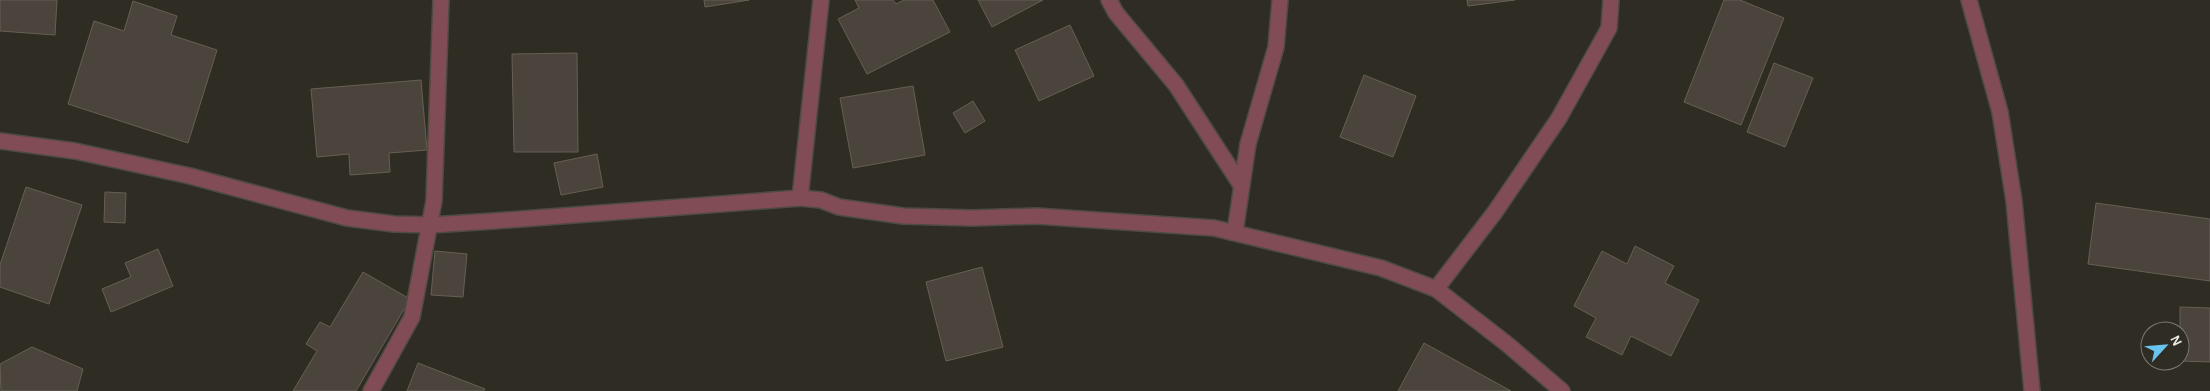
<svg xmlns="http://www.w3.org/2000/svg" width="2210" height="391" viewBox="0 0 2210 391" font-family="'Alegreya Sans',sans-serif">
  <style>
    .building { fill: #4b443c; stroke: #665f56 }
    .lines { fill: none; stroke-linecap: round; stroke-linejoin: round }
    .minor-casing { stroke: #4d4b42; stroke-width: 18 }
    .minor { stroke: #824c55; stroke-width: 15 }
  </style>
  <rect width="100%" height="100%" fill="#2f2d23"/>
  <path class="building" d="M 0,0 L 57,0 L 55,35 L 0,31 Z
    M 704,0 L 749,0 L 705,7 Z
    M 855,0 L 893,0 L 896,4 L 904,0 L 933,0 L 950,32 L 867,74 L 838,19 L 859,8 Z
    M 978,0 L 1043,0 L 992,27 Z
    M 1467,0 L 1515,0 L 1468,6 Z
    M 1724,0 L 1740,0 L 1784,18 L 1741,125 L 1684,102 Z
    M 133,1 L 177,16 L 171,35 L 217,50 L 188,143 L 68,104 L 94,21 L 124,31 Z
    M 1070,25 L 1094,76 L 1039,101 L 1015,50 Z
    M 577,53 L 578,152 L 514,152 L 512,54 Z
    M 1774,63 L 1813,78 L 1785,147 L 1747,132 Z
    M 1364,75 L 1416,96 L 1393,157 L 1340,137 Z
    M 421,80 L 427,150 L 389,153 L 390,172 L 350,175 L 349,154 L 317,157 L 311,89 Z
    M 913,86 L 925,155 L 853,168 L 840,98 Z
    M 973,101 L 985,121 L 965,133 L 953,113 Z
    M 597,154 L 603,187 L 561,195 L 554,163 Z
    M 26,187 L 82,205 L 49,304 L 0,287 L 0,265 Z
    M 105,192 L 126,193 L 125,223 L 104,222 Z
    M 2096,203 L 2210,219 L 2210,281 L 2088,264 Z
    M 1635,246 L 1674,266 L 1665,283 L 1699,300 L 1671,356 L 1631,336 L 1622,355 L 1586,337 L 1596,318 L 1574,306 L 1602,251 L 1627,264 Z
    M 158,249 L 173,286 L 111,312 L 102,289 L 131,277 L 125,263 Z
    M 435,251 L 467,254 L 463,297 L 431,295 Z
    M 982,267 L 1003,347 L 946,361 L 926,282 Z
    M 363,272 L 410,299 L 356,391 L 293,391 L 317,351 L 306,344 L 320,322 L 330,327 Z
    M 2180,307 L 2210,308 L 2210,362 L 2180,361 Z
    M 1424,343 L 1511,391 L 1398,391 Z
    M 32,347 L 83,369 L 77,391 L 1,391 L 0,364 Z
    M 418,363 L 485,389 L 484,391 L 407,391 Z"/>
  <g class="lines">
    <defs>
      <path id="minor" d="M 1109,0 L 1116,13 L 1176,85 L 1241,185
        M 1969,0 L 2000,112 L 2014,201 L 2032,391
        M 0,141 L 75,151 L 190,176 L 347,218 L 394,224 L 431,225 L 494,221 L 800,198 L 821,200 L 839,207 L 903,216 L 973,218 L 1036,216 L 1214,228 L 1381,268 L 1436,289 L 1507,344 L 1562,391
        M 800,198 L 821,0
        M 1235,232 L 1248,144 L 1276,47 L 1280,0
        M 1436,289 L 1495,212 L 1559,118 L 1609,28 L 1611,0
        M 371,391 L 412,317 L 434,201 L 441,0"/>
    </defs>
    <use href="#minor" class="minor-casing"/>
    <use href="#minor" class="minor"/>
  </g>
  <g transform="translate(2165 346) rotate(64)"><circle r="24" fill="#2f2d23" stroke="#7a786f"/>
  <path d="M0-4L9 19L0 12L-9 19Z" fill="#69c3f1"/>
  <text y="-8" font-size="14" font-weight="bold" text-anchor="middle" fill="#eae9e2">N</text>
  </g>
</svg>
